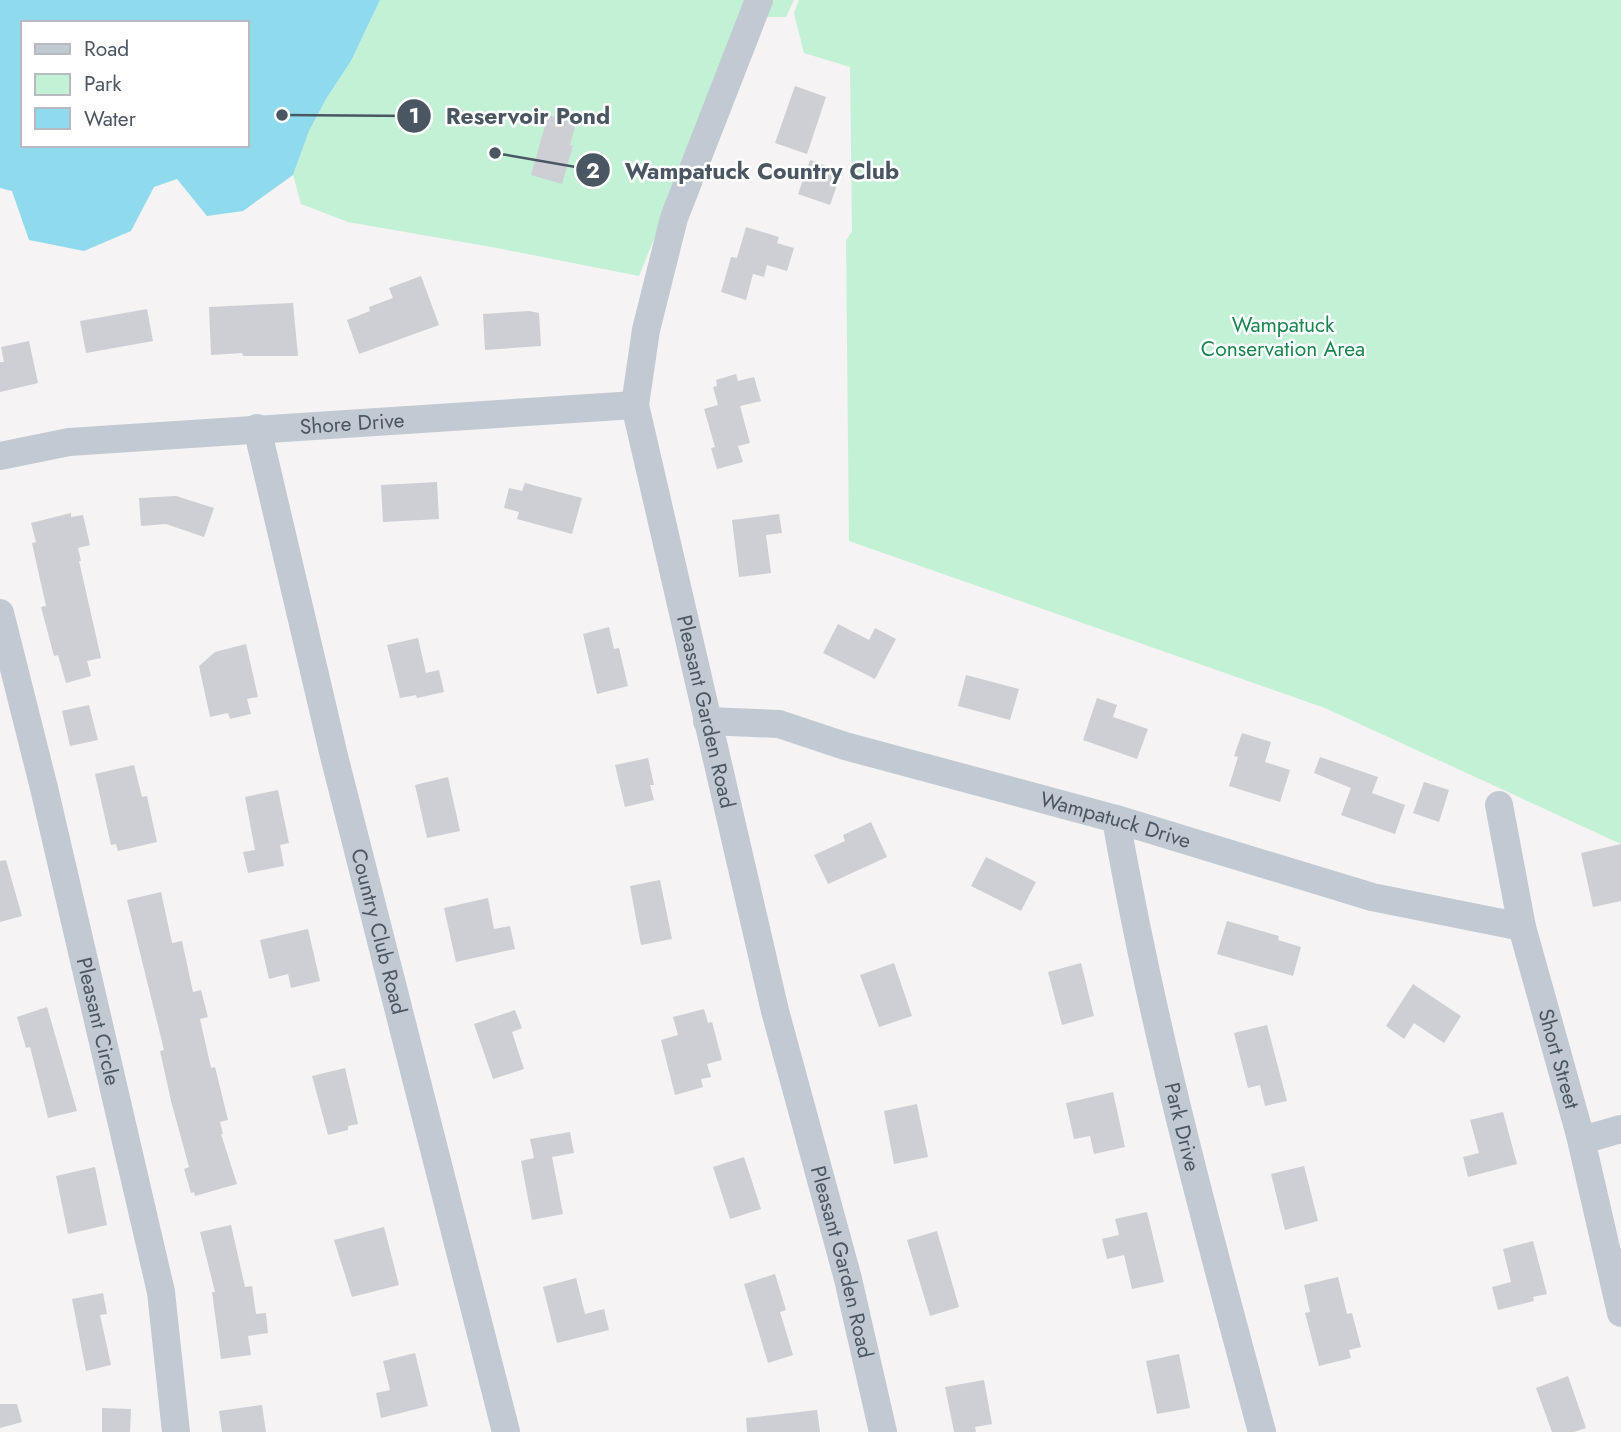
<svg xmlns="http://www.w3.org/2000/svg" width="1621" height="1432" viewBox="0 0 1621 1432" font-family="Jost,sans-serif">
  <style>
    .green { fill: #c3f1d5 }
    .water { fill: #90daee; fill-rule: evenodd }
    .building { fill: #cdcfd5 }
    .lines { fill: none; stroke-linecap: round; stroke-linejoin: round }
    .street { stroke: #c1cad2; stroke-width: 28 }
    .labels { text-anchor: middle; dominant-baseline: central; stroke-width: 5; stroke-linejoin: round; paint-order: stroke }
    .park-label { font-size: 21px; fill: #17864f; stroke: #fff }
    .street-label { font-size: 21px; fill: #4a5661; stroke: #fff }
    .leader { fill: none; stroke: #4a5661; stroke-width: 2.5 }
    .callout-dot { fill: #4a5661; stroke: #fff; stroke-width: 2.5 }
    .mark-label { font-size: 21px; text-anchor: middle; font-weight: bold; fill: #fff }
    .callout-label { font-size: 23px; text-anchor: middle; font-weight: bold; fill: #4a5661; stroke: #fff; stroke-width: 5; stroke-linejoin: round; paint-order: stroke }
  </style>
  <rect width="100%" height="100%" fill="#f5f3f3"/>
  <path class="green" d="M 380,0 L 794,0 L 786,17 L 744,17 L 639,276 L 497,248 L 348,222 L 301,204 L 293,175 L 309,131 L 326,99 L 351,61 Z
    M 799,0 L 1621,0 L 1621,844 L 1325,708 L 849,541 L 846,241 L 852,231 L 850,67 L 804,53 L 794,13 Z"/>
  <path class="water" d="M 0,0 L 380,0 L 351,61 L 326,99 L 309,131 L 293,175 L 243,211 L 207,216 L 177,179 L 154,187 L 131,231 L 84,251 L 29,240 L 12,191 L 0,188 ZM 23,23 L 247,23 L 247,145 L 23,145 Z"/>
  <path class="building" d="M 795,86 L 826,97 L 807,154 L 775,143 Z
    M 548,115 L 576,123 L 570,145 L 573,146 L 562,184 L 531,175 Z
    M 810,160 L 842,171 L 830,205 L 798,194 Z
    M 746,227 L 779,237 L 777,243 L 794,248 L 787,271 L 767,265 L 764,277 L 753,274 L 746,300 L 721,292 L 731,257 L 737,258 Z
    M 421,276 L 439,325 L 359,354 L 347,320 L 370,311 L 369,307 L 393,298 L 389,288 Z
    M 293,303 L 298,356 L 243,356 L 242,353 L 211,355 L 209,307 Z
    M 147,309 L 153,341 L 86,353 L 80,321 Z
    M 529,311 L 539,313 L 541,346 L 485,350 L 483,314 Z
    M 29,341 L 38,383 L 0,392 L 0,362 L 4,362 L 1,347 Z
    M 736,374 L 738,381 L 754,377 L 761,401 L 740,406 L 750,443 L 738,446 L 743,462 L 717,469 L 711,448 L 715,447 L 704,409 L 718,405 L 713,387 L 717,386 L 716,380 Z
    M 437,482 L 439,519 L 383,522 L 381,485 Z
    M 525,483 L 582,498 L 572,534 L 517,519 L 519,512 L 504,508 L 509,488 L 522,491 Z
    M 176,496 L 214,508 L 204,537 L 166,524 L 141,526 L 139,498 Z
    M 71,513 L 71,517 L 83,515 L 90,545 L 78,548 L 81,561 L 79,561 L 101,658 L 87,661 L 91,676 L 66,683 L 58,655 L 54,656 L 41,607 L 46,606 L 32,543 L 36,542 L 31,523 Z
    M 779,514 L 782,533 L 766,535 L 771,573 L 739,577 L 732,520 Z
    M 838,624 L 869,640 L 875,628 L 896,639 L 875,679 L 823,653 Z
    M 609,627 L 614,649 L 619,648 L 628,686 L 597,694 L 583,634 Z
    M 418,638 L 426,673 L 439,670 L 444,692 L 417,698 L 416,695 L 400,698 L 387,645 Z
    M 246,644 L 258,697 L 247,699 L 251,714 L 230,719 L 228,713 L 210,717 L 199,666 L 215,652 Z
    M 966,675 L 1019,689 L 1010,720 L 958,706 Z
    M 1097,698 L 1117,705 L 1113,717 L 1148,729 L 1137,759 L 1083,740 Z
    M 89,705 L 98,740 L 70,746 L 62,711 Z
    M 1242,733 L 1271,742 L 1265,762 L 1290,770 L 1280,802 L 1229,786 L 1238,757 L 1234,756 Z
    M 1320,757 L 1378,777 L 1372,793 L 1405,805 L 1395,834 L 1341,815 L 1351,788 L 1314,773 Z
    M 648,758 L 654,785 L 650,785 L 654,800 L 625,807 L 615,765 Z
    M 134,765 L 142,797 L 147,796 L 157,842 L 118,851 L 116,844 L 111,845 L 95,774 Z
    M 448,777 L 460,831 L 427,838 L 415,785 Z
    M 1424,782 L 1449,790 L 1439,822 L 1413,813 Z
    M 278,790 L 289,843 L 280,845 L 284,866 L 248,873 L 243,852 L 255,850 L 245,797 Z
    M 871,822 L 887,857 L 828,884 L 814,855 L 845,841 L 843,835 Z
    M 1621,844 L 1621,901 L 1593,907 L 1581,853 Z
    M 986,857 L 1036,882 L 1021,911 L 971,886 Z
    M 6,860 L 22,916 L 0,922 L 0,861 Z
    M 660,880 L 672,939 L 641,945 L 630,886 Z
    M 161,892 L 172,943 L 182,941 L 193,992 L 201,990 L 208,1017 L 200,1019 L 211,1068 L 215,1067 L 228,1120 L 220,1122 L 223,1134 L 221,1134 L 237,1184 L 195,1196 L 194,1192 L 191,1193 L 184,1169 L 189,1167 L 171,1101 L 160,1051 L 164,1050 L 127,900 Z
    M 488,898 L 494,929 L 510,926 L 515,949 L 456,962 L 444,908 Z
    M 1227,921 L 1279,936 L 1278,940 L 1301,947 L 1293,976 L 1217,954 Z
    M 308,929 L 320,981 L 291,988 L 288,974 L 269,979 L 260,940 Z
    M 894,963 L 912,1016 L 879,1027 L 860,975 Z
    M 1081,963 L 1094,1016 L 1062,1025 L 1048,972 Z
    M 1413,984 L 1461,1016 L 1444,1043 L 1414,1023 L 1404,1039 L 1386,1026 Z
    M 47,1007 L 77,1111 L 48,1118 L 30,1047 L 26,1048 L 17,1017 Z
    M 704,1009 L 708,1023 L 712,1022 L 722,1060 L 707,1064 L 711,1077 L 701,1079 L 703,1087 L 675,1095 L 661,1040 L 678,1035 L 673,1017 Z
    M 515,1010 L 522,1028 L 512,1032 L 524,1069 L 493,1079 L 474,1024 Z
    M 1267,1025 L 1287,1101 L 1265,1106 L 1260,1085 L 1248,1088 L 1234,1033 Z
    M 345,1068 L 358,1124 L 348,1126 L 348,1130 L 328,1135 L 312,1076 Z
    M 1113,1092 L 1125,1147 L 1094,1154 L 1090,1136 L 1074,1139 L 1066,1103 Z
    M 917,1104 L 928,1157 L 894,1164 L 884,1111 Z
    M 1503,1112 L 1517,1164 L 1468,1177 L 1463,1157 L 1479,1153 L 1470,1120 Z
    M 570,1132 L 574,1153 L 552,1157 L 563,1214 L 532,1220 L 521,1161 L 534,1158 L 530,1139 Z
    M 744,1157 L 761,1209 L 730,1219 L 713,1167 Z
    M 1304,1166 L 1318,1221 L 1285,1230 L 1271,1174 Z
    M 95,1167 L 107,1225 L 68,1234 L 56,1176 Z
    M 1147,1212 L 1164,1282 L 1132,1289 L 1124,1255 L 1107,1259 L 1102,1239 L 1119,1235 L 1115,1219 Z
    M 231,1225 L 245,1287 L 252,1286 L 256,1314 L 266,1313 L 268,1333 L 248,1336 L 251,1355 L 221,1359 L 212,1292 L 215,1292 L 200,1232 Z
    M 384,1227 L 399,1285 L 352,1297 L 334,1240 Z
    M 937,1231 L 959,1307 L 930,1316 L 907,1240 Z
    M 1533,1241 L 1547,1294 L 1533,1297 L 1534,1301 L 1498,1310 L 1492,1287 L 1511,1282 L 1503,1249 Z
    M 775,1274 L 786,1310 L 780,1312 L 793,1355 L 768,1363 L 744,1284 Z
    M 1338,1277 L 1347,1314 L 1352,1313 L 1361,1347 L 1349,1350 L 1351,1358 L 1319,1366 L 1305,1313 L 1310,1312 L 1304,1285 Z
    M 576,1278 L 585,1314 L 604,1309 L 609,1330 L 557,1343 L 543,1287 Z
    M 103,1293 L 107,1314 L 100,1315 L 111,1365 L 86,1371 L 72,1299 Z
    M 415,1353 L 428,1406 L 381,1418 L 376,1393 L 390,1390 L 383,1361 Z
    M 1179,1354 L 1190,1408 L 1157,1414 L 1146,1361 Z
    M 1568,1376 L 1586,1428 L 1574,1432 L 1552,1432 L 1536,1388 Z
    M 984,1380 L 992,1424 L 975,1427 L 976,1432 L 954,1432 L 945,1387 Z
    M 0,1404 L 17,1404 L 22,1422 L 0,1428 Z
    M 262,1405 L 266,1432 L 222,1432 L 219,1411 Z
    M 102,1408 L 131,1409 L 130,1432 L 102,1432 Z
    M 817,1410 L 820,1432 L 747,1432 L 746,1418 Z"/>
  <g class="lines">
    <g class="street">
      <path id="s1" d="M 759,0 L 674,218 L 646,330 L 635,405 L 775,1011 L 848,1279 L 883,1432"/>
      <path id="s2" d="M 257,428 L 334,756 L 506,1432"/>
      <path id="s3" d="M 0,456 L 69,442 L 635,405"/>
      <path id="s4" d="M 0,613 L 44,788 L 161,1292 L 176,1432"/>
      <path id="s5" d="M 707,721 L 779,724 L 845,746 L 1116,819 L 1372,897 L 1522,927"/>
      <path id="s6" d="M 1499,805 L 1522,927 L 1580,1135 L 1621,1313"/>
      <path id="s7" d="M 1116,819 C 1152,1026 1207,1229 1262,1432"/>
      <path d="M 1580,1135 L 1593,1137 L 1621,1129"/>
    </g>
  </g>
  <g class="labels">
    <g class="park-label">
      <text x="1283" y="325">Wampatuck<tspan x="1283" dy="24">Conservation Area</tspan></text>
    </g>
    <g class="street-label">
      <text stroke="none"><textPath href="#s3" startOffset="354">Shore Drive</textPath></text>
      <text stroke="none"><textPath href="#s1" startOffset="740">Pleasant Garden Road</textPath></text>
      <text stroke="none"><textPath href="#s5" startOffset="422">Wampatuck Drive</textPath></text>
      <text stroke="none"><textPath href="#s2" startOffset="518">Country Club Road</textPath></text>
      <text stroke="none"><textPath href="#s4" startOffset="420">Pleasant Circle</textPath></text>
      <text stroke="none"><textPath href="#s6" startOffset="261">Short Street</textPath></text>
      <text stroke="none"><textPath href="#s7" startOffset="315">Park Drive</textPath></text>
      <text stroke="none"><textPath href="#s1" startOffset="1307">Pleasant Garden Road</textPath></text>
    </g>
  </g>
  <path class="leader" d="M282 115L414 116M495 153L593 170"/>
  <g class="callout-dot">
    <circle cx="282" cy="115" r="7"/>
    <circle cx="495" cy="153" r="7"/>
    <circle cx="414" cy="116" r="18"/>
    <circle cx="593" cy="170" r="18"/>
  </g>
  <g class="mark-label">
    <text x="414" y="123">1</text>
    <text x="593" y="178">2</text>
  </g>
  <g class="callout-label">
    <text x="528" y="124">Reservoir Pond</text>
    <text x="762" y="179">Wampatuck Country Club</text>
  </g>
  <rect x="21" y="21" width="228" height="126" fill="#ffffff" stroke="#b7bbc0" stroke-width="2"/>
  <rect x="35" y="44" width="35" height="10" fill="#c1cad2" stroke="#b7bbc0" stroke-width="2"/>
  <text x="84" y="56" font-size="21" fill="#4a5661">Road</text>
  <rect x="35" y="74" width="35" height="21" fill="#c3f1d5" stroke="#b7bbc0" stroke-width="2"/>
  <text x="84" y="91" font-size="21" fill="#4a5661">Park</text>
  <rect x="35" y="108" width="35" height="21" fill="#90daee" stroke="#b7bbc0" stroke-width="2"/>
  <text x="84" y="126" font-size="21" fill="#4a5661">Water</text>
</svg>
